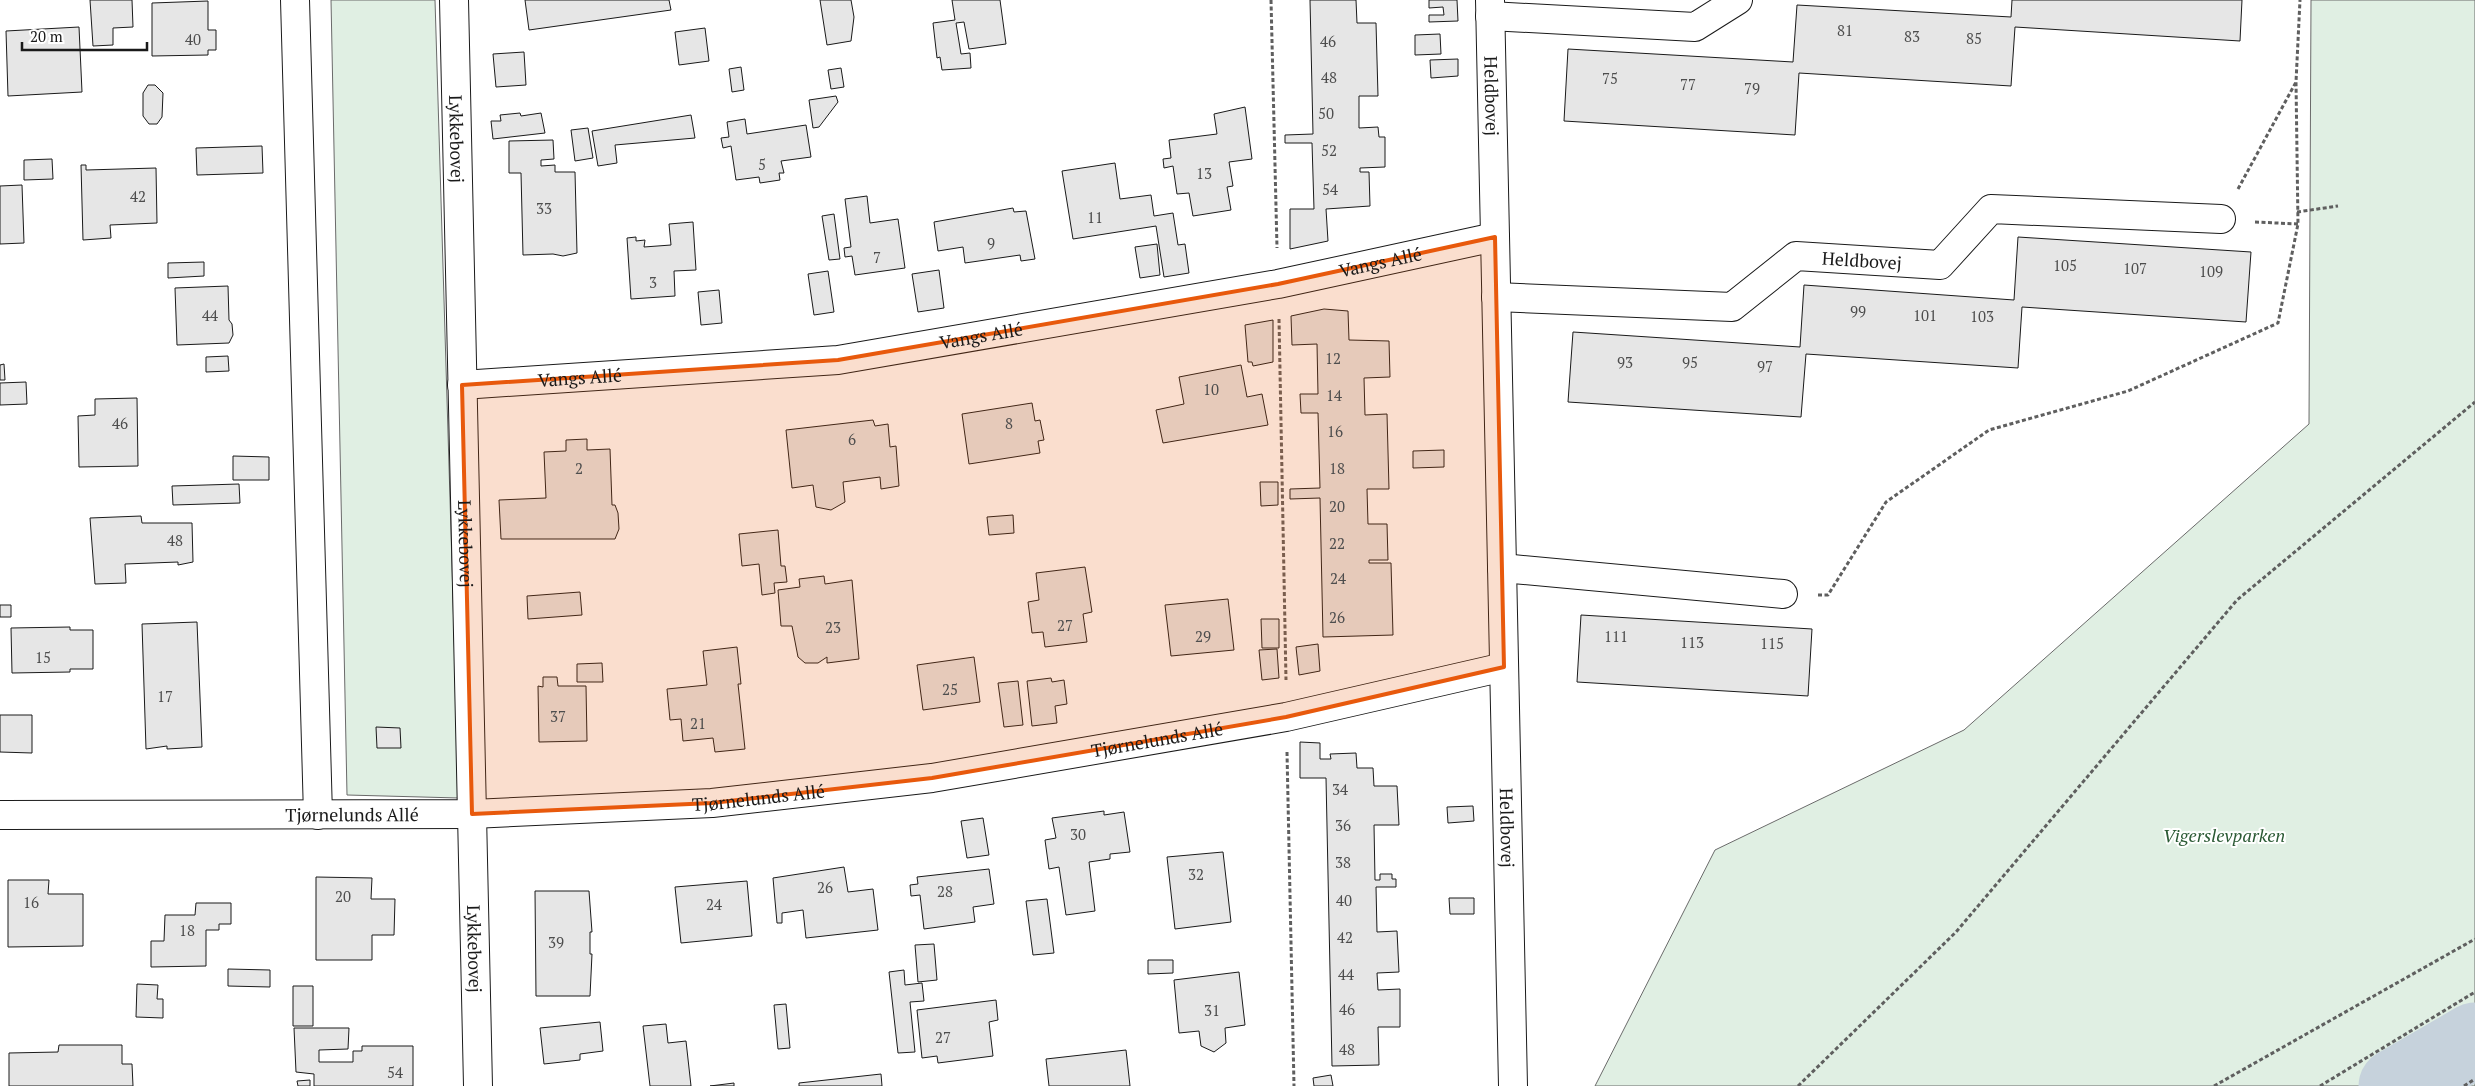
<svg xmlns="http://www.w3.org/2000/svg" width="2475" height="1086" viewBox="0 0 2475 1086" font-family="'PT Serif',serif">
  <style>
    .green { fill: #e0efe3; stroke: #6a6a6a }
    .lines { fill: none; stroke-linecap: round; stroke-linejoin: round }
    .river { stroke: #c6d2dc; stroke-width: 75 }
    .building { fill: #e6e6e6; stroke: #1a1a1a }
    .street-casing { stroke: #1a1a1a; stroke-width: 30 }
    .path { stroke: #5f5f5f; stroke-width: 3; stroke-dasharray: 4 2.5; stroke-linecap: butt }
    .street { stroke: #fff; stroke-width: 28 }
    .marked { fill: #e8590c; fill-opacity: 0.2; stroke: #e8590c; stroke-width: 4; stroke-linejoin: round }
    .labels { text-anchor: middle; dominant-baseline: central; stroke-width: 4; stroke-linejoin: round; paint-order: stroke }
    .number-label { font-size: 15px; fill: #4d4d4d }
    .street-label { font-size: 18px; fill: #1a1a1a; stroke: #fff }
    .park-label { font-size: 18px; font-style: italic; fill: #2b5a34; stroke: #fff }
  </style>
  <rect width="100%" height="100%" fill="#fff"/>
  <path class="green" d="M 331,0 L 435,0 L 459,798 L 347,795 Z
    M 2311,0 L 2475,0 L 2475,1086 L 1595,1086 L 1715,850 L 1964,730 L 2309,424 Z"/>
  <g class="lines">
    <path class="river" d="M 2396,1086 L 2475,1040"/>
  </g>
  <path class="building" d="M 90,0 L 132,0 L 133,27 L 113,28 L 113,45 L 93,46 Z
    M 525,0 L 669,0 L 671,10 L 529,30 Z
    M 820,0 L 851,0 L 854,17 L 851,41 L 827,45 Z
    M 952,0 L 1000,0 L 1006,44 L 969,49 L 964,22 L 956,23 L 961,54 L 970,53 L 971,68 L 942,70 L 940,57 L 937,58 L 933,23 L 955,20 Z
    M 1310,0 L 1356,0 L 1357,23 L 1376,23 L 1378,96 L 1359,96 L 1359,128 L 1378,127 L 1379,137 L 1385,137 L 1385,167 L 1360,168 L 1360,172 L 1369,172 L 1370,206 L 1326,209 L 1328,241 L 1290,249 L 1290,209 L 1314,209 L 1312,143 L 1285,143 L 1285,135 L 1313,134 Z
    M 1429,0 L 1457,0 L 1458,21 L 1429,22 L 1429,15 L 1444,15 L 1443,7 L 1429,8 Z
    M 2012,0 L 2242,0 L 2240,41 L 2015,27 L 2011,86 L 1799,73 L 1795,135 L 1564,121 L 1568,49 L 1793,62 L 1797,5 L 2011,17 Z
    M 208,1 L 208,30 L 216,30 L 216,50 L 208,50 L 208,55 L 152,56 L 152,3 Z
    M 79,27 L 82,92 L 8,96 L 6,31 Z
    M 705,28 L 709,61 L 679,65 L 675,32 Z
    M 1440,34 L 1441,54 L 1415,55 L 1415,35 Z
    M 524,52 L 526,85 L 496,87 L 493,54 Z
    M 1458,59 L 1458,76 L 1431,78 L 1430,60 Z
    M 741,67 L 744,90 L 732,92 L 729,69 Z
    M 841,68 L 844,87 L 831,89 L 828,70 Z
    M 148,85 L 155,85 L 163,93 L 162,117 L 157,124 L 149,124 L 143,116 L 143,93 Z
    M 836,96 L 838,102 L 819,127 L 813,128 L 809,100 Z
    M 1245,107 L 1252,159 L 1229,162 L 1233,186 L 1227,187 L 1231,210 L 1193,216 L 1189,193 L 1177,194 L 1173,166 L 1164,168 L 1163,159 L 1171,158 L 1169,140 L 1217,134 L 1214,114 Z
    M 520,113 L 521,116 L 541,113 L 545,133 L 493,139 L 491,121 L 501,121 L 500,115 Z
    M 691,115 L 695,138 L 615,145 L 617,163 L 598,166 L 592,131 Z
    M 745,119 L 747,134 L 806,125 L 811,157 L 781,161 L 784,173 L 779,173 L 780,180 L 760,183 L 759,177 L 736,180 L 731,146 L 723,148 L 721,138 L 729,137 L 727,122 Z
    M 588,128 L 593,158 L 575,161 L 571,130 Z
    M 553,140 L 554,159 L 541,160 L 541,166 L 555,165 L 555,172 L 575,172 L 577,253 L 563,256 L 553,254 L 523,255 L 521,173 L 509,173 L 509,141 Z
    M 262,146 L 263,173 L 197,175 L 196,148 Z
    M 52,159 L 53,179 L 24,180 L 24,160 Z
    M 1115,163 L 1120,199 L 1151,195 L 1154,216 L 1173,213 L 1178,245 L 1185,244 L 1189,273 L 1164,277 L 1156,226 L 1073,239 L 1062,171 Z
    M 81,165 L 86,165 L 86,170 L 156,168 L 157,223 L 110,225 L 111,238 L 83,240 Z
    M 22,185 L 24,243 L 0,244 L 0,186 Z
    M 867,196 L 870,223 L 898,219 L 905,268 L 855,275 L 852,256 L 845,257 L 844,248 L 851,247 L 845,199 Z
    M 1013,208 L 1014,212 L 1026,211 L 1035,259 L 1021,261 L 1020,255 L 965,263 L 963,247 L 938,251 L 934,222 Z
    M 834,214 L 840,259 L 829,260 L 822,216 Z
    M 693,222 L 696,270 L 674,271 L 675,296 L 631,299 L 627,238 L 636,237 L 636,241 L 645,240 L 644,247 L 671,245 L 669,224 Z
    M 2018,237 L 2251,252 L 2246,322 L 2022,307 L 2018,368 L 1806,354 L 1801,417 L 1568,402 L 1573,332 L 1800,347 L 1804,285 L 2014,300 Z
    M 1157,244 L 1160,275 L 1140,278 L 1135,247 Z
    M 204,262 L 204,276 L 168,278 L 168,263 Z
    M 939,270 L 944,308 L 918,312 L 912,274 Z
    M 828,271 L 834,312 L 814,315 L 808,274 Z
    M 228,286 L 229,320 L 232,324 L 233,335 L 229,343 L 177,345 L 175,288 Z
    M 719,290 L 722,323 L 701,325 L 698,292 Z
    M 1324,309 L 1348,311 L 1349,340 L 1389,341 L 1390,377 L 1364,378 L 1365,415 L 1387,414 L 1389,489 L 1367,489 L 1368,524 L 1387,524 L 1388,560 L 1369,560 L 1369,563 L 1391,563 L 1393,635 L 1323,637 L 1320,498 L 1290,499 L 1290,489 L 1320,488 L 1318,413 L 1301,413 L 1300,394 L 1318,394 L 1317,344 L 1292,345 L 1291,316 Z
    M 1273,320 L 1273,362 L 1253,366 L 1252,362 L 1248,362 L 1245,325 Z
    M 228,356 L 229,371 L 206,372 L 206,357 Z
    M 4,364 L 5,380 L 0,380 L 0,365 Z
    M 1241,365 L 1247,397 L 1262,394 L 1268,425 L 1163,443 L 1156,410 L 1184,404 L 1179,377 Z
    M 26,382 L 27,404 L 0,405 L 0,383 Z
    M 137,398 L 138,466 L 79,467 L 78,416 L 95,415 L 95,399 Z
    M 1032,403 L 1035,421 L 1040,420 L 1044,440 L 1038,441 L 1040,453 L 969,464 L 962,414 Z
    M 873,420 L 875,426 L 888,424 L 890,447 L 896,446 L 899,486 L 881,489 L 880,477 L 843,482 L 845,502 L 831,510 L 816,507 L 813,485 L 792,488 L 786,430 Z
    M 587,439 L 587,450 L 610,449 L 612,505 L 615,505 L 618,513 L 619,529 L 615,539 L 501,539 L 499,500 L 546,498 L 544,452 L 566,451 L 566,440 Z
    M 1444,450 L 1444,467 L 1413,468 L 1413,451 Z
    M 233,456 L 269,457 L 269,480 L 233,480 Z
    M 1260,482 L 1278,482 L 1278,505 L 1261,506 Z
    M 239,484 L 240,503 L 173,505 L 172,486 Z
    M 1013,515 L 1014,533 L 989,535 L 987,517 Z
    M 141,516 L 142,523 L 192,523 L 193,562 L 178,565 L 178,562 L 125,564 L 126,583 L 95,584 L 90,518 Z
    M 778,530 L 781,566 L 785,566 L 787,582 L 774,583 L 775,593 L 762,595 L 759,564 L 742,566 L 739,534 Z
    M 1085,567 L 1092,612 L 1083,614 L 1087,642 L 1045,647 L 1043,632 L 1032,633 L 1028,602 L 1039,600 L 1036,573 Z
    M 824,576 L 825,584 L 852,580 L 859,659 L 827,663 L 827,657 L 818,663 L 805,663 L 798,657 L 792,626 L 781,626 L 778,590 L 800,587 L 799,579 Z
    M 580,592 L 582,615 L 528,619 L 527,596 Z
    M 1228,599 L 1234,650 L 1171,656 L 1165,605 Z
    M 0,605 L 11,605 L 11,617 L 0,617 Z
    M 1581,615 L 1812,629 L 1808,696 L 1577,682 Z
    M 1261,619 L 1279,619 L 1279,648 L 1262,648 Z
    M 197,622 L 202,747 L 167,749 L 167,746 L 146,749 L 142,624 Z
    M 70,627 L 70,630 L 93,630 L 93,669 L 70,669 L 70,672 L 12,673 L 11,628 Z
    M 1318,644 L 1320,671 L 1299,675 L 1296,647 Z
    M 737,647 L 741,684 L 738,684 L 745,749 L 715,752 L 713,738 L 683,741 L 681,719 L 670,720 L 667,689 L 707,685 L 703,651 Z
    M 1277,649 L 1279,678 L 1262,680 L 1259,650 Z
    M 974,657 L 980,702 L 923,710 L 917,665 Z
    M 602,663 L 603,682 L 577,682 L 577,664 Z
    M 543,677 L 557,677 L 558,686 L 586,686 L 587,741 L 539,742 L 538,686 L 543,687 Z
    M 1051,678 L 1052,682 L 1064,680 L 1067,704 L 1055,706 L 1057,723 L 1032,726 L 1027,681 Z
    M 1018,681 L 1023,725 L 1004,727 L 998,683 Z
    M 0,715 L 32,715 L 32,753 L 0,752 Z
    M 376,727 L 400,728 L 401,748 L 377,748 Z
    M 1300,742 L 1320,743 L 1320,759 L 1331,759 L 1330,754 L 1356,753 L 1357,768 L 1373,768 L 1374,786 L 1397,786 L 1399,825 L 1374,825 L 1375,880 L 1380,880 L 1380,874 L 1392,874 L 1392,879 L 1396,879 L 1396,887 L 1376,887 L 1377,932 L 1397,931 L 1399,972 L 1377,973 L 1378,990 L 1400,989 L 1400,1027 L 1378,1027 L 1379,1065 L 1332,1066 L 1326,778 L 1300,778 Z
    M 1473,806 L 1474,821 L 1448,823 L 1447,807 Z
    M 1104,811 L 1104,815 L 1124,812 L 1130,852 L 1110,854 L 1110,859 L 1089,862 L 1095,911 L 1066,915 L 1059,867 L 1049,869 L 1045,840 L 1056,838 L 1052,818 Z
    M 983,818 L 989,855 L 967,858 L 961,821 Z
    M 1223,852 L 1231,922 L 1175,929 L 1167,857 Z
    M 844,867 L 848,892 L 873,889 L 878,930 L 806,938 L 803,910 L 782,913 L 782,923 L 777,923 L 773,878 Z
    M 989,869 L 994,904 L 973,907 L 975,922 L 924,929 L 920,895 L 911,896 L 910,885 L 918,884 L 917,877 Z
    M 316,877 L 372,878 L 371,899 L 395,899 L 394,935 L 372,935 L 372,960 L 316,960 Z
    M 8,880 L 49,880 L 48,894 L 83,894 L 83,946 L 8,947 Z
    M 747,881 L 752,936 L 681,943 L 675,887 Z
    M 535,891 L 589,891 L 592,932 L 590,932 L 590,954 L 592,954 L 590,996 L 536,996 Z
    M 1449,898 L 1474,898 L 1474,914 L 1450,914 Z
    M 1047,899 L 1054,953 L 1033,955 L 1026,901 Z
    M 196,903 L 231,903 L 231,924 L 219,924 L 219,930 L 206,930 L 206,966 L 151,967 L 151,941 L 164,941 L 165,915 L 195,915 Z
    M 934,944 L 937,980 L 918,982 L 915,945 Z
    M 1148,960 L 1173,960 L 1173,973 L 1148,974 Z
    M 228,969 L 270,970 L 270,987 L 228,986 Z
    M 904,970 L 905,985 L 922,983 L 924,1001 L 910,1002 L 915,1052 L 898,1053 L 889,972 Z
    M 1239,972 L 1245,1025 L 1225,1028 L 1226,1043 L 1214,1052 L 1201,1046 L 1199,1031 L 1179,1033 L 1174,980 Z
    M 137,984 L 158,985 L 157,999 L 163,999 L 163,1018 L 136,1017 Z
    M 293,986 L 313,986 L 313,1026 L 293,1026 Z
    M 996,1000 L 998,1020 L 989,1022 L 993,1056 L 938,1063 L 937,1056 L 922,1058 L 917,1010 Z
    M 786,1004 L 790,1048 L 778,1049 L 774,1005 Z
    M 600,1022 L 603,1051 L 580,1054 L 580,1060 L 544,1064 L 540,1028 Z
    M 666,1024 L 668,1043 L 686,1041 L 691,1086 L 650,1086 L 643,1026 Z
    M 294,1028 L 349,1028 L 348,1049 L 319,1050 L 319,1062 L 353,1062 L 353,1051 L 362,1051 L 362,1046 L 413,1046 L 413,1086 L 314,1086 L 314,1074 L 296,1072 Z
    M 59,1045 L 122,1045 L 122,1064 L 132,1064 L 133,1086 L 9,1086 L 9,1053 L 58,1052 Z
    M 1126,1050 L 1130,1086 L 1049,1086 L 1046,1059 Z
    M 881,1074 L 882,1086 L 799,1086 L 799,1083 Z
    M 1331,1075 L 1333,1086 L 1314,1086 L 1313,1078 Z
    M 310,1080 L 310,1086 L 298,1086 L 297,1081 Z
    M 734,1083 L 734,1086 L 710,1086 Z"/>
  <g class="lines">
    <defs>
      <g id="street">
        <path d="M 295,0 L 318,815"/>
        <path id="s1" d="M 454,0 L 478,1086"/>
        <path id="s2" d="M 1490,0 L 1513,1086"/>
        <path d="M 1490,16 L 1695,27 L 1738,0"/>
        <path id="s3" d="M 1496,297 L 1732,307 L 1796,256 L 1940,265 L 1991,209 L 2221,219"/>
        <path id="s4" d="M 462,385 L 838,360 L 1278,284 L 1495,237"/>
        <path d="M 1502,568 L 1783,594"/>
        <path id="s5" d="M 0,815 L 472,814 L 712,803 L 932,778 L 1286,717 L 1504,667"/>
      </g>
    </defs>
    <use href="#street" class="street-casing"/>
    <path class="path" d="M 1271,0 L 1277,248
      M 2238,189 L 2296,82
      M 2297,212 L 2338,206
      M 2255,222 L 2298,224
      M 1279,319 L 1286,680
      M 1818,595 L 1828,595 L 1886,502 L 1989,430 L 2128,391 L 2278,323 L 2298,224 L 2296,82 L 2300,0
      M 1287,752 L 1294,1086
      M 1798,1086 L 1956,932 L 2237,600 L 2475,402
      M 2214,1086 L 2475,939
      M 2320,1086 L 2475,992
      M 2464,1086 L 2475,1079"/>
    <use href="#street" class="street"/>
  </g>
  <path class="marked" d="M 1495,237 L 1504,667 L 1286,717 L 932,778 L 712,803 L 472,814 L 462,385 L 838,360 L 1278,284 Z"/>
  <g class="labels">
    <g class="number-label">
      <text x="1845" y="30">81</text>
      <text x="1912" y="36">83</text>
      <text x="1974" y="38">85</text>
      <text x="193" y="39">40</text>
      <text x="1328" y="41">46</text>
      <text x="1329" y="77">48</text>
      <text x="1610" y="78">75</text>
      <text x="1688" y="84">77</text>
      <text x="1752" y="88">79</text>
      <text x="1326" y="113">50</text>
      <text x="1329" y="150">52</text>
      <text x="762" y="164">5</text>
      <text x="1204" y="173">13</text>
      <text x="1330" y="189">54</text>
      <text x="138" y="196">42</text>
      <text x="544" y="208">33</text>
      <text x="1095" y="217">11</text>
      <text x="991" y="243">9</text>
      <text x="877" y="257">7</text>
      <text x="2065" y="265">105</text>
      <text x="2135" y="268">107</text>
      <text x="2211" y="271">109</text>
      <text x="653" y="282">3</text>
      <text x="1858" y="311">99</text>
      <text x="210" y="315">44</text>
      <text x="1925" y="315">101</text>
      <text x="1982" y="316">103</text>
      <text x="1333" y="358">12</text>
      <text x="1625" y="362">93</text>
      <text x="1690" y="362">95</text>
      <text x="1765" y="366">97</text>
      <text x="1211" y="389">10</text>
      <text x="1334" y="395">14</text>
      <text x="120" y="423">46</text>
      <text x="1009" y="423">8</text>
      <text x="1335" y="431">16</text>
      <text x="852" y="439">6</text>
      <text x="579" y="468">2</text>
      <text x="1337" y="468">18</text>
      <text x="1337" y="506">20</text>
      <text x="175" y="540">48</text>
      <text x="1337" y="543">22</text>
      <text x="1338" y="578">24</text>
      <text x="1337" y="617">26</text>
      <text x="1065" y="625">27</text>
      <text x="833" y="627">23</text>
      <text x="1203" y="636">29</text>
      <text x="1616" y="636">111</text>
      <text x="1692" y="642">113</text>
      <text x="1772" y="643">115</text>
      <text x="43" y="657">15</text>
      <text x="950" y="689">25</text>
      <text x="165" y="696">17</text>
      <text x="558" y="716">37</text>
      <text x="698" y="723">21</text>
      <text x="1340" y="789">34</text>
      <text x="1343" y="825">36</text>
      <text x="1078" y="834">30</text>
      <text x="1343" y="862">38</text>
      <text x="1196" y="874">32</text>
      <text x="825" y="887">26</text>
      <text x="945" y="891">28</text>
      <text x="343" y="896">20</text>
      <text x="1344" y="900">40</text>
      <text x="31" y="902">16</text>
      <text x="714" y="904">24</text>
      <text x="187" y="930">18</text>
      <text x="1345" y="937">42</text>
      <text x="556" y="942">39</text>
      <text x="1346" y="974">44</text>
      <text x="1347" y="1009">46</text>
      <text x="1212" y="1010">31</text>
      <text x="943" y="1037">27</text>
      <text x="1347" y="1049">48</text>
      <text x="395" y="1072">54</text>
    </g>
    <g class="street-label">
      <text stroke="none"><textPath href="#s2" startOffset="96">Heldbovej</textPath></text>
      <text stroke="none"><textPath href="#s1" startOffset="139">Lykkebovej</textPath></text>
      <text stroke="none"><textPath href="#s3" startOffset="384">Heldbovej</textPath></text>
      <text stroke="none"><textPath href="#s4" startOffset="928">Vangs Allé</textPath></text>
      <text stroke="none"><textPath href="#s4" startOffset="522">Vangs Allé</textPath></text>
      <text stroke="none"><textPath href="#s4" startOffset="118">Vangs Allé</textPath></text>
      <text stroke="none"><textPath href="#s1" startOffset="544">Lykkebovej</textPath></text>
      <text stroke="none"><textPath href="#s5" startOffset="1162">Tjørnelunds Allé</textPath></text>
      <text stroke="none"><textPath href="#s5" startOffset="759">Tjørnelunds Allé</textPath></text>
      <text stroke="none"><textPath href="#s5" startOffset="352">Tjørnelunds Allé</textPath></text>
      <text stroke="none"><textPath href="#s2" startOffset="828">Heldbovej</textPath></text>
      <text stroke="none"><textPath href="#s1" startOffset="949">Lykkebovej</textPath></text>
    </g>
    <g class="park-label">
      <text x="2224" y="835">Vigerslevparken</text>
    </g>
  </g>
  <path d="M22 42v8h125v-8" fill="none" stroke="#1a1a1a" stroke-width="2.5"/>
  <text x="30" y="42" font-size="15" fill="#1a1a1a" stroke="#ffffff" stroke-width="4" paint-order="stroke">20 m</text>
</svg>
